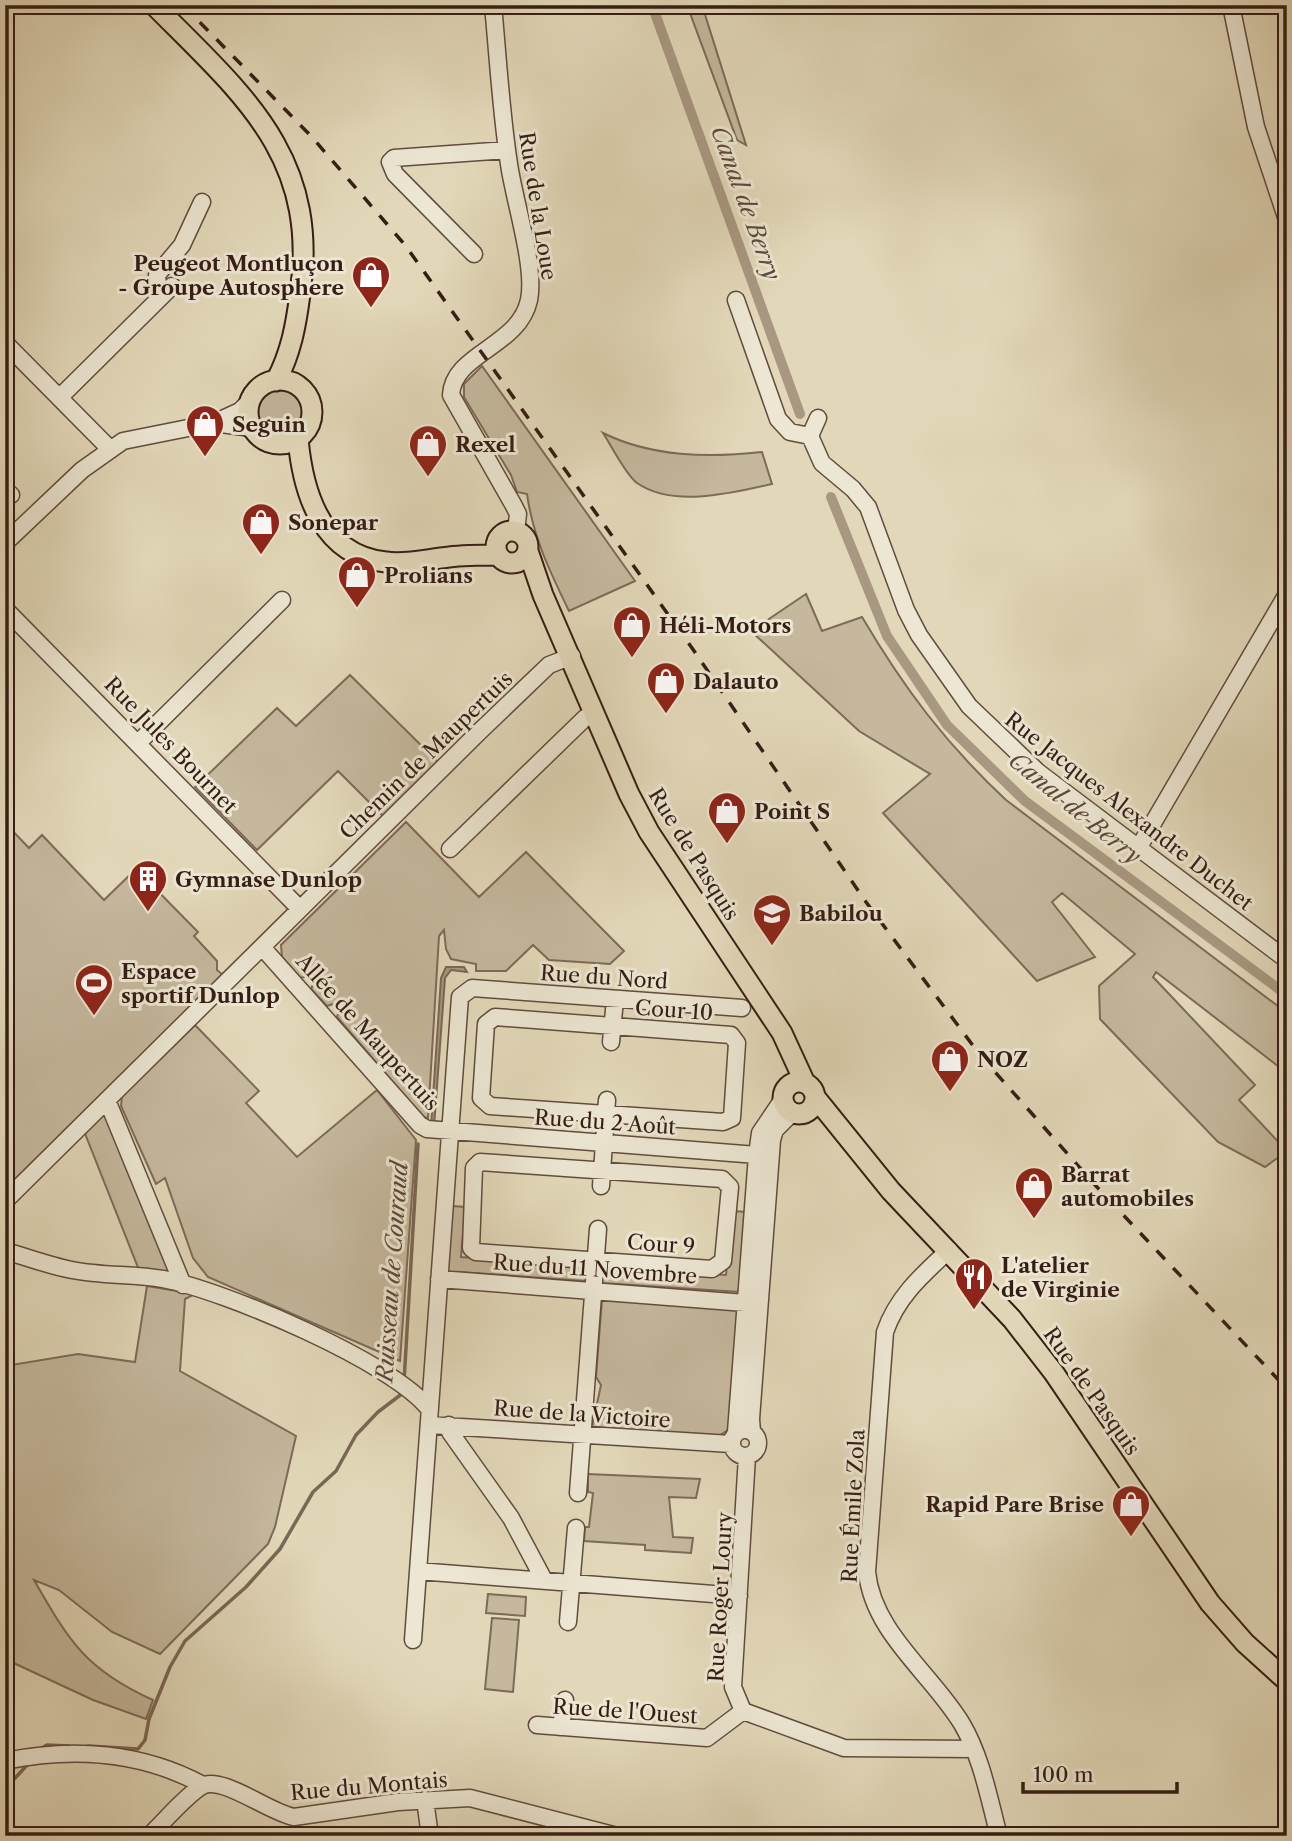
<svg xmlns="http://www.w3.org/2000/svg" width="1292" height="1841" viewBox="0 0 1292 1841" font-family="'Libre Caslon Text',serif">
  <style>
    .green { fill: #c5b89d; stroke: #7e6a58; stroke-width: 2 }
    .water { fill: #a89881; stroke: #7a6755; stroke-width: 2 }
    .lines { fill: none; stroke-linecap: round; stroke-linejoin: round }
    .stream { stroke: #7a6755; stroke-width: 3.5 }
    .canal { stroke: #a89881; stroke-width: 10 }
    .minor-casing { stroke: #614c3d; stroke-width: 19 }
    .major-casing { stroke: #361d14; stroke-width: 23 }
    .minor { stroke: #ece6d2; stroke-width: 16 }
    .major { stroke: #e2d8b9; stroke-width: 19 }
    .rail { stroke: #361d14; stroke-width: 3.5; stroke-dasharray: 12 12; stroke-linecap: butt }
    .labels { text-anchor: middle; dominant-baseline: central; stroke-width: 6; stroke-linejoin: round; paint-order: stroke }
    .street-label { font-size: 21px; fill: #361d14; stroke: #ece6d2 }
    .poi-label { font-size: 21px; font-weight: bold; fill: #361d14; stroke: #ece6d2; text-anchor: start }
    .water-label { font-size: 23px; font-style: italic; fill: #5e483a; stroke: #ece6d2 }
  </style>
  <rect width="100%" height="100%" fill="#e2d8b9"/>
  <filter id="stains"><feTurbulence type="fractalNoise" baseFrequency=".00286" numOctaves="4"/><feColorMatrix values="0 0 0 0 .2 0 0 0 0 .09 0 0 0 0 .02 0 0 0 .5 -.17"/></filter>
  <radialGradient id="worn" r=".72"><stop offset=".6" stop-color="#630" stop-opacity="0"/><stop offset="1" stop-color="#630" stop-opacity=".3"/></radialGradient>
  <path class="green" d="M 687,5 L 702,5 L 746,145 L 737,140 Z
    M 482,366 L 635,581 L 569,611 C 550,572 533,537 527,494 L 517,492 L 511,475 L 464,397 L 464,384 Z
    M257 412a23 23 0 1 1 46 0a23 23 0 1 1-46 0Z
    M 603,433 C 652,457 708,458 762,452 L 772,484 C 732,493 673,508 637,483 C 626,475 611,445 603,433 Z
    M 806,594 L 822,631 L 862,617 C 904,688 945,743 1006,800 L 1287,1013 L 1287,1073 L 1156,972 L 1153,977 L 1255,1085 L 1239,1100 L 1287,1151 L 1265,1167 L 1218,1142 L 1100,1019 L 1099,986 L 1135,954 L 1062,893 L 1052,902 L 1095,957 L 1037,981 L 883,813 L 930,774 L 859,731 L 751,631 Z
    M 350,675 L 439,763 L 384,817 L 338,771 L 257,850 L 195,787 L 277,708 L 296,726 Z
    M 406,822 L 479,897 L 526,852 L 624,951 L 610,964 L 549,960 L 533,945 L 506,971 L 476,971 L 476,964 L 451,959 L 446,949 L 444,930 L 439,936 L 428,1118 L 423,1117 L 337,1017 L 339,1010 L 333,1004 L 327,1006 L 311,989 L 314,982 L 309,976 L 300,978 L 282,957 L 281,945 Z
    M 5,823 L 29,848 L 42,835 L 104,900 L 136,869 L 198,932 L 194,936 L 217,961 L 217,970 L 223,975 L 5,1191 Z
    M 195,1025 L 259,1091 L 246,1103 L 297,1157 L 377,1090 L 416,1140 L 400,1361 L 208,1277 L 193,1258 L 165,1178 L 156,1184 L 121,1106 L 122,1096 Z
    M 106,1111 L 170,1271 L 139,1270 L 84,1131 Z
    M 453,1206 L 465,1207 L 461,1257 L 587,1266 L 586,1281 L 446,1271 Z
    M 733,1211 L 746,1212 L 740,1292 L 602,1283 L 602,1267 L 726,1275 Z
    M 147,1286 L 195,1294 L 185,1299 L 180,1371 L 296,1436 L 275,1527 L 268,1544 L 160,1654 L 112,1632 L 59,1590 L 34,1580 C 69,1641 86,1670 153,1700 L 146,1719 L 93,1700 L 5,1659 L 5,1366 L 78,1354 L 135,1362 Z
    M 602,1299 L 741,1310 L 731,1428 L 717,1437 L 592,1427 L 601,1385 L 596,1377 Z
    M 588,1474 L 700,1479 L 696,1498 L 669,1497 L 673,1537 L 693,1538 L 691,1553 L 645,1550 L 645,1545 L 584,1541 L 585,1527 L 589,1527 L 593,1493 L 588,1492 Z
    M 488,1594 L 526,1597 L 525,1616 L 486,1613 Z
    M 492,1618 L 519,1620 L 513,1692 L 485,1689 Z"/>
  <path class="water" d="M 446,967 L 464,967 L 467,972 L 451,970 L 445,978 L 434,1127 L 431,1127 L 441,978 Z"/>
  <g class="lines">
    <path class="stream" d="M 404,1382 L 418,1144
      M 88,1746 L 138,1749 L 145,1740 L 149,1719 L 170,1667 L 185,1641 L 246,1587 L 280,1549 L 313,1492 L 336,1471 L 356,1435 L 378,1412 L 403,1393
      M 36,1751 L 47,1745 L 69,1746
      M 5,1789 L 29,1763"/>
    <path class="canal" d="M 652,5 L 800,414
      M 831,497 L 887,636 L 947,725 L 1025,801 L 1287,995"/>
    <defs>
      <path id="minor" d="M 493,5 C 498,58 501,112 509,164 C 514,200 536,267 529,300 C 519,347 453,353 451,395 L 514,506 L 518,514 L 516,531
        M 1231,5 L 1256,127 L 1287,220
        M 474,254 L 395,174 L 390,162 L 394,158 L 507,150
        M 159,299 L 157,275 L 182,245 L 202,202
        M 736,300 L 778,419 L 790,432 L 810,436
        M 5,343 L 109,448
        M 60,397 L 172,286
        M 818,418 L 810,436 L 822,463 L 853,489 L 868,507 L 906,610 L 919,635 L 969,706 L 1038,772 L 1287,960
        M 216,422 L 240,411 L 251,400
        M 5,490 L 11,495
        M 5,543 L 82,470 L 123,441 L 213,423 L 252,428
        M 5,609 L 300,909
        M 139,742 L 282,600
        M 1139,847 L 1287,594
        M 450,849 L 585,718 L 595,713
        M 262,947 L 420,1125 L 427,1129 L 757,1155
        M 495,1017 L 731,1035 L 737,1043 L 732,1118 L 723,1122 L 490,1106 L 481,1098 L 486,1024 Z
        M 611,1042 L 615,999
        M 107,1100 L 183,1285
        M 480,1162 L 722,1179 L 730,1187 L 723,1261 L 712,1269 L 476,1252 L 471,1248 L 474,1168 Z
        M 601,1186 L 607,1100
        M 5,1201 L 478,733 L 549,665 L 572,656
        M 949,1250 C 922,1275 897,1297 885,1332 L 867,1572 C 873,1633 932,1674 962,1724 C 982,1758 989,1799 999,1836
        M 5,1251 C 27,1257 50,1266 72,1270 C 102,1276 133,1274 163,1279 C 223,1290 393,1362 429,1409
        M 439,1279 L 758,1304
        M 429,1425 L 731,1444
        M 449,1425 L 450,1432 L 511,1518 L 544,1580
        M732 1443a13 13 0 1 1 26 0a13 13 0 1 1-26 0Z
        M 736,1432 L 757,1155 L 760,1133 L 783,1099
        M 752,1432 L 751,1419 L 772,1140 L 775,1130 L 792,1113
        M 747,1456 L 733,1687 L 743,1711 L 844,1748 L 974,1749
        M 578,1493 L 598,1229
        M 418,1571 L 739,1596
        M 568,1622 L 576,1528
        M 413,1640 L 460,997 L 472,988 L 742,1008
        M 537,1725 L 707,1738 L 743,1711
        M 561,1727 L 565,1700
        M 5,1761 C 73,1747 142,1752 203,1785
        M 425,1800 L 430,1836
        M 149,1836 C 164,1822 185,1796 202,1786 C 222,1775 270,1813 294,1817 L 398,1802 L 470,1798 L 617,1836"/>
      <path id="major" d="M 154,5 C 242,94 320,156 300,294 C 296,325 291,353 276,381
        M248 412a32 32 0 1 1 64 0a32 32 0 1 1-64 0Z
        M 298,439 C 303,493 322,556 386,562 C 407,565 428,559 449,557 C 465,555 482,555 498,555
        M496 547a16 16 0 1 1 32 0a16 16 0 1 1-32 0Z
        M 528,551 L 543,595 L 629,794 L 649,832 L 782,1033 L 805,1083
        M783 1098a16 16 0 1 1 32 0a16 16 0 1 1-32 0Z
        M 815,1097 L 891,1191 L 1012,1319 L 1054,1373 L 1210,1603 L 1245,1643 L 1287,1681"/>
    </defs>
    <use href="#minor" class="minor-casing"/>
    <use href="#major" class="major-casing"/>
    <use href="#minor" class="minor"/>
    <use href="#major" class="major"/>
    <path class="rail" d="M 183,5 L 311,136 L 405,245 L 692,648 L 866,902 L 980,1055 L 1096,1186 L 1287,1389"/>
  </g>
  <defs>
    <symbol id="shop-pin" viewBox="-11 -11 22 30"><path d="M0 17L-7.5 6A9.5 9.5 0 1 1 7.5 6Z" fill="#8f2418" stroke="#ece6d2"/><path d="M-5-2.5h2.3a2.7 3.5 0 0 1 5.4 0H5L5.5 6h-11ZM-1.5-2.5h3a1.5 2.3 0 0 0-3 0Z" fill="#fff"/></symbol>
    <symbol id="building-pin" viewBox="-11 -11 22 30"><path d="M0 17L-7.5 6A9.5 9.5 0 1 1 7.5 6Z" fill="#8f2418" stroke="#ece6d2"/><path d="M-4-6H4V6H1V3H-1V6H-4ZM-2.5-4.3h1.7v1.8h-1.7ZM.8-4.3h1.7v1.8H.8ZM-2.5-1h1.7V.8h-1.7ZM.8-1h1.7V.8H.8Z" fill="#fff"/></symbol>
    <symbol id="school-pin" viewBox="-11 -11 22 30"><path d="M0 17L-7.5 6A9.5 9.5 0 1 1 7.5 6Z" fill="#8f2418" stroke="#ece6d2"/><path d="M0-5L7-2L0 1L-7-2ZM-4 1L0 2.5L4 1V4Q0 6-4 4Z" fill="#fff"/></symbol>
    <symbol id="stadium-pin" viewBox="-11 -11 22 30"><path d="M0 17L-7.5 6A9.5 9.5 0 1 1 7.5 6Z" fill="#8f2418" stroke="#ece6d2"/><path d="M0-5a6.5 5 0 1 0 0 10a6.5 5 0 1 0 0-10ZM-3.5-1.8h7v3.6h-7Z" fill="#fff"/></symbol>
    <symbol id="restaurant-pin" viewBox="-11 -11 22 30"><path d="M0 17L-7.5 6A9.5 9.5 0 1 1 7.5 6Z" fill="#8f2418" stroke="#ece6d2"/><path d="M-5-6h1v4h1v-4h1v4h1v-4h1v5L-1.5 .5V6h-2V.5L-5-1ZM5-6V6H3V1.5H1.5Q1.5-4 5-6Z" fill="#fff"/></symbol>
  </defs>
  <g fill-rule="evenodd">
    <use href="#shop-pin" x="349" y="253" width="44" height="60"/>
    <use href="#shop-pin" x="183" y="402" width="44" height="60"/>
    <use href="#shop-pin" x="406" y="422" width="44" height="60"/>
    <use href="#shop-pin" x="239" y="500" width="44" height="60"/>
    <use href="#shop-pin" x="335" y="553" width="44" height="60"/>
    <use href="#shop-pin" x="610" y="603" width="44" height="60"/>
    <use href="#shop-pin" x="644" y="659" width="44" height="60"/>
    <use href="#shop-pin" x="705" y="789" width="44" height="60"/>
    <use href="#building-pin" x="126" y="857" width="44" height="60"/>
    <use href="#school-pin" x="750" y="891" width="44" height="60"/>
    <use href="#stadium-pin" x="72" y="961" width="44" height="60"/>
    <use href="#shop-pin" x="928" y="1037" width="44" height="60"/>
    <use href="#shop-pin" x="1012" y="1164" width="44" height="60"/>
    <use href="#restaurant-pin" x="952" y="1255" width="44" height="60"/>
    <use href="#shop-pin" x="1109" y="1482" width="44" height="60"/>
  </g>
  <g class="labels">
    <g class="street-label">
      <text transform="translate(538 206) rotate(81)">Rue de la Loue</text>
      <text transform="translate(171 745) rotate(46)">Rue Jules Bournet</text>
      <text transform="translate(426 755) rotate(-44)">Chemin de Maupertuis</text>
      <text transform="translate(1129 811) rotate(38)">Rue Jacques Alexandre Duchet</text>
      <text transform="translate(694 854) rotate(58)">Rue de Pasquis</text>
      <text transform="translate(604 977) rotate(4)">Rue du Nord</text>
      <text transform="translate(674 1010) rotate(4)">Cour 10</text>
      <text transform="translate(368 1032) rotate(48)">Allée de Maupertuis</text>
      <text transform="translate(605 1122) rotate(4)">Rue du 2 Août</text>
      <text transform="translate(661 1244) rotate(4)">Cour 9</text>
      <text transform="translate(595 1269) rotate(4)">Rue du 11 Novembre</text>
      <text transform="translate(1092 1391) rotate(55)">Rue de Pasquis</text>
      <text transform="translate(582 1414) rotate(4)">Rue de la Victoire</text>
      <text transform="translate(853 1506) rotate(-87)">Rue Émile Zola</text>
      <text transform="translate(720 1597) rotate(-87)">Rue Roger Loury</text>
      <text transform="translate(625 1711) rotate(4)">Rue de l'Ouest</text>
      <text transform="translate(369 1786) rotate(-5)">Rue du Montais</text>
    </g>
    <g class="poi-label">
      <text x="344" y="263" text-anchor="end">Peugeot Montluçon<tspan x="344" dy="24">- Groupe Autosphere</tspan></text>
      <text x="232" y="424">Seguin</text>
      <text x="455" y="444">Rexel</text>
      <text x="288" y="522">Sonepar</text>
      <text x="384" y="575">Prolians</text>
      <text x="659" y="625">Héli-Motors</text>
      <text x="693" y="681">Dalauto</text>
      <text x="754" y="811">Point S</text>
      <text x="175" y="879">Gymnase Dunlop</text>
      <text x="799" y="913">Babilou</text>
      <text x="121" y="971">Espace<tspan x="121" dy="24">sportif Dunlop</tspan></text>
      <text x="977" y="1059">NOZ</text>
      <text x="1061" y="1174">Barrat<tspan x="1061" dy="24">automobiles</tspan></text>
      <text x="1001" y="1265">L'atelier<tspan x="1001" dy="24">de Virginie</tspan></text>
      <text x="1104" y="1504" text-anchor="end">Rapid Pare Brise</text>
    </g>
    <g class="water-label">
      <text transform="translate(746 203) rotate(70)">Canal de Berry</text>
      <text transform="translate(1075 808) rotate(39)">Canal de Berry</text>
      <text transform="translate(392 1272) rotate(-86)">Ruisseau de Couraud</text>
    </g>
  </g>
  <rect width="1292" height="1841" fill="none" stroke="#e2d8b9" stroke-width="28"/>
  <rect x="7" y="7" width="1278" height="1827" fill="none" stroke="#361d14" stroke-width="3.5"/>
  <rect x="14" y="14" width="1264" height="1813" fill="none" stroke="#361d14" stroke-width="2"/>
  <path d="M1023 1782v10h154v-10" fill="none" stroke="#361d14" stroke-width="3.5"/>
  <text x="1033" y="1782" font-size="21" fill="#361d14" stroke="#ece6d2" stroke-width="5" paint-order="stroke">100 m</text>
  <rect width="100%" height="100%" filter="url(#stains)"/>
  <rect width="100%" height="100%" fill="url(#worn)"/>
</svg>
